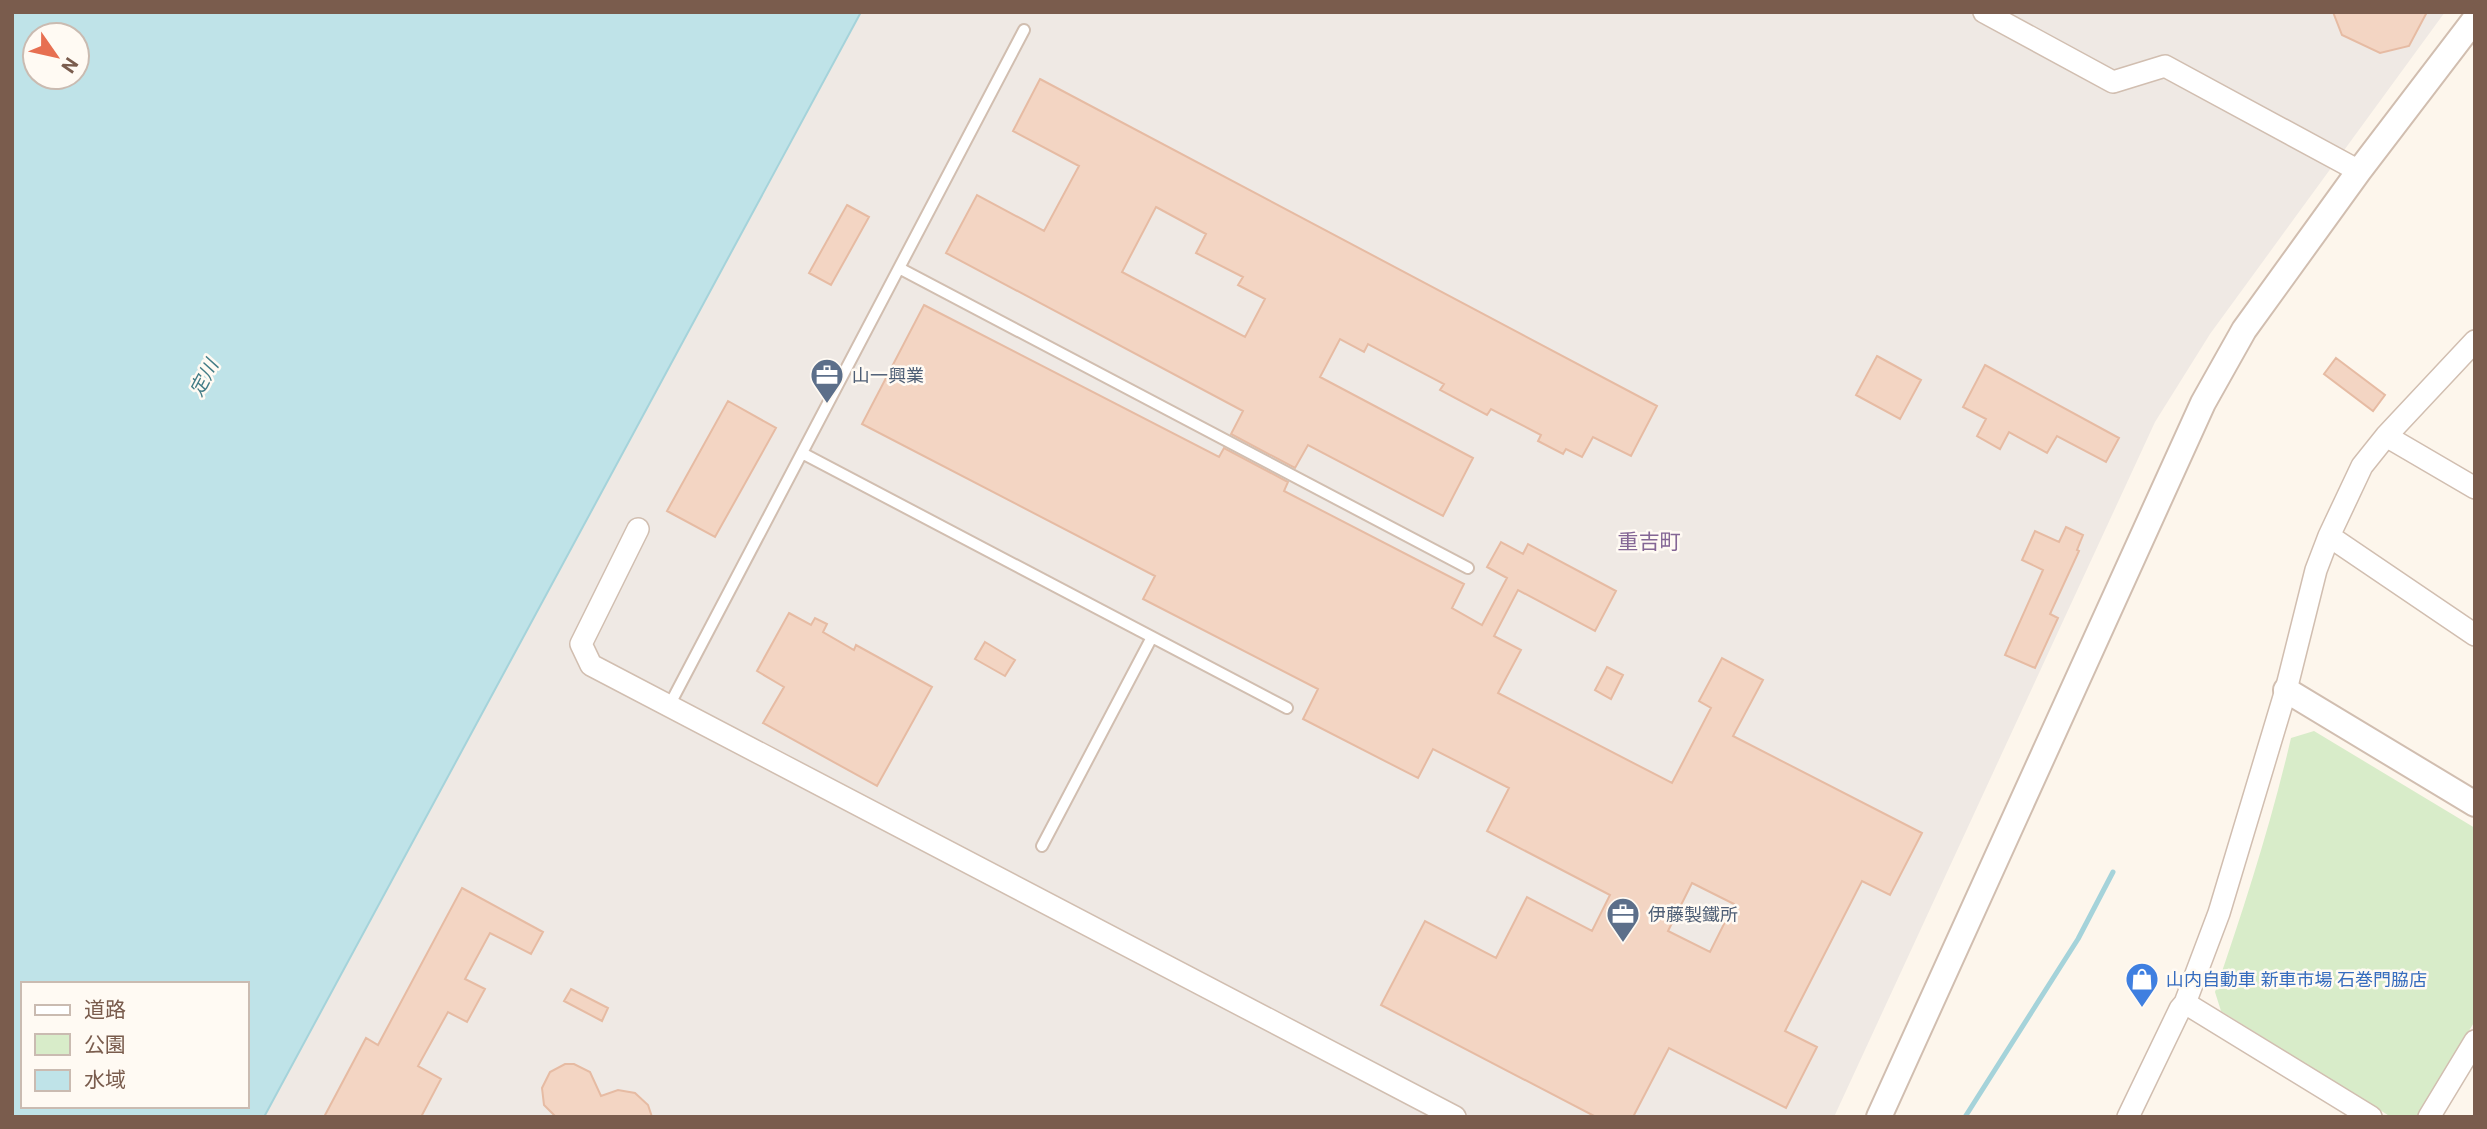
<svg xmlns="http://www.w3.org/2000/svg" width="2487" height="1129" viewBox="0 0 2487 1129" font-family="Roboto,'Noto Sans JP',sans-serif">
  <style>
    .industrial { fill: #efe9e4 }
    .green { fill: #d8ecc9 }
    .water { fill: #bfe3e8; stroke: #a5d3da; stroke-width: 2; fill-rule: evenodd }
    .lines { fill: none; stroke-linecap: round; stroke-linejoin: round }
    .stream { stroke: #a5d3da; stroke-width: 5 }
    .building { fill: #f3d5c3; stroke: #e6bba3; stroke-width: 2; fill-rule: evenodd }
    .service-casing { stroke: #d1beb0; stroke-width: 14 }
    .minor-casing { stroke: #d1beb0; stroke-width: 24 }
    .tertiary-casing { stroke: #d1beb0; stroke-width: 28 }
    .service { stroke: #fff; stroke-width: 10 }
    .minor { stroke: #fff; stroke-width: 21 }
    .tertiary { stroke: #fff; stroke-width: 24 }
    .labels { text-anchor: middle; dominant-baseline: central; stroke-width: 5; stroke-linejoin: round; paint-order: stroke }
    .service-label { font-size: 18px; fill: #4e5e75; stroke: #fffaf3; text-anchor: start }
    .shop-label { font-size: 18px; fill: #366cbe; stroke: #fffaf3; text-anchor: start }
    .water-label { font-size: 19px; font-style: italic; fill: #437c86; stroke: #fffaf3 }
    .quarter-label { font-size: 21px; fill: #846695; stroke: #fffaf3 }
  </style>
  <rect width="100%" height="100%" fill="#fdf6ec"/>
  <path class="industrial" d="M 861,12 L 2445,12 L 2210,334 L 2155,422 L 1834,1117 L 264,1117 Z"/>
  <path class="green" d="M 2314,731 L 2475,828 L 2475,1021 L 2416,1117 L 2391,1117 L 2221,1011 L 2215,992 C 2244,908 2271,824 2291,738 Z"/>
  <path class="water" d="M 12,12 L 861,12 L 264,1117 L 12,1117 ZM 35,35 L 77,35 L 77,77 L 35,77 ZM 23,984 L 247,984 L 247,1106 L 23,1106 Z"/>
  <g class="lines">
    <path class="stream" d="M 1965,1117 L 2078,939 L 2113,872"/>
  </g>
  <path class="building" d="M 2333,12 L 2427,12 L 2409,46 L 2380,53 L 2342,35 Z
    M 1040,79 L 1657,406 L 1631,456 L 1593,437 L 1582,457 L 1566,449 L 1563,454 L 1538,441 L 1541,435 L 1491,409 L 1487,415 L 1440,390 L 1444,384 L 1368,344 L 1364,352 L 1340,339 L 1320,377 L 1473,458 L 1443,516 L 1308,445 L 1295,468 L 1231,434 L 1243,411 L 946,253 L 977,195 L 1044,231 L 1079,166 L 1013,131 ZM 1156,207 L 1206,234 L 1196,253 L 1243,277 L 1238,285 L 1265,299 L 1245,337 L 1122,272 Z
    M 847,205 L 869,217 L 831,285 L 809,273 Z
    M 924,305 L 1219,457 L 1224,448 L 1288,482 L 1284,491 L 1464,584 L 1452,608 L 1482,625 L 1507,578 L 1487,567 L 1501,542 L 1523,554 L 1528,544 L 1616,591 L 1595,631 L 1518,590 L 1494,636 L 1521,650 L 1498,693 L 1672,783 L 1711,708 L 1699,701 L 1722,658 L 1763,680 L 1733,736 L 1922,833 L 1890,895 L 1862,881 L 1785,1031 L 1817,1047 L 1786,1108 L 1669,1048 L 1633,1117 L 1596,1117 L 1381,1005 L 1425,921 L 1496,958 L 1527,897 L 1592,931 L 1610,895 L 1487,831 L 1509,788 L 1433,749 L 1418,778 L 1303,719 L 1318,689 L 1143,599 L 1155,576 L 862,424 ZM 1692,883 L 1734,904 L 1710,952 L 1668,931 Z
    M 1877,356 L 1921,380 L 1900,419 L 1856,395 Z
    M 2336,358 L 2385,395 L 2373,411 L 2324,374 Z
    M 1985,365 L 2119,438 L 2106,462 L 2057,436 L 2047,453 L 2009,432 L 2000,449 L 1977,436 L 1986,419 L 1963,407 Z
    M 728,401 L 776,428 L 715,537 L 667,511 Z
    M 2066,527 L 2083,535 L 2077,550 L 2079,551 L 2050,614 L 2058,618 L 2035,668 L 2005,655 L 2043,570 L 2022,560 L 2035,531 L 2059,542 Z
    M 789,613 L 811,625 L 815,618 L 827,624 L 823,632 L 854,650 L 856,645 L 932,687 L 877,786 L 763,723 L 784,687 L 757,671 Z
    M 985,642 L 1015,660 L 1005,676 L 975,659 Z
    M 1607,667 L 1623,675 L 1611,699 L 1595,690 Z
    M 462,888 L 543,932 L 531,954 L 490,933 L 465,979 L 485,989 L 467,1022 L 448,1012 L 418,1066 L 441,1079 L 421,1117 L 324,1117 L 366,1038 L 378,1045 Z
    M 571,989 L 608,1008 L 602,1021 L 564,1001 Z
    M 565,1064 L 574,1064 L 590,1072 L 601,1096 L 618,1090 L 635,1093 L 648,1105 L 652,1117 L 556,1117 L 544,1105 L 542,1088 L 550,1072 Z"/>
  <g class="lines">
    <defs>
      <path id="service" d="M 899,268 L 1468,568
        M 802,453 L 1287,708
        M 669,706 L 1024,30
        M 1042,846 L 1152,637"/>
      <path id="minor" d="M 1984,12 L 2113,82 L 2165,66 L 2359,171
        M 2386,436 L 2475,488
        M 638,529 L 581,644 L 591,665 L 1455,1117
        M 2329,536 L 2475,635
        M 2185,1003 L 2371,1117
        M 2128,1117 L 2180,1009 L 2185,1003 L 2219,913 L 2286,690 L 2316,570 L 2329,536 L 2362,466 L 2386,436 L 2475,341
        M 2429,1117 L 2475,1041"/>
      <path id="tertiary" d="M 2286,690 L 2475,804
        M 1879,1117 L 2203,403 L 2244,330 L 2359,171 L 2475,19"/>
    </defs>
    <use href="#service" class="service-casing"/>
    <use href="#minor" class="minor-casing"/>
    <use href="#tertiary" class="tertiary-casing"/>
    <use href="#service" class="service"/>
    <use href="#minor" class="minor"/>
    <use href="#tertiary" class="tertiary"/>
  </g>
  <defs>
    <symbol id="office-pin" viewBox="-11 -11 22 30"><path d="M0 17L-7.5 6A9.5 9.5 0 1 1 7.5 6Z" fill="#5c6f8a" stroke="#fffaf3"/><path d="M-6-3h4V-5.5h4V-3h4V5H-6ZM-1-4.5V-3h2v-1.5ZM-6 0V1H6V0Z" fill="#fff"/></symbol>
    <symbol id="shop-pin" viewBox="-11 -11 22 30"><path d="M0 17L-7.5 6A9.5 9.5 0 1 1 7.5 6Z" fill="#3f7fe0" stroke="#fffaf3"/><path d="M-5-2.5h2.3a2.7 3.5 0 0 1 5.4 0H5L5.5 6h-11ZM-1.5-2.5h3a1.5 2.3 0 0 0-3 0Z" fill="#fff"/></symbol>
  </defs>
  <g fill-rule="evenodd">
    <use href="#office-pin" x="808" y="356" width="38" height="52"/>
    <use href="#office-pin" x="1604" y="895" width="38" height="52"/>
    <use href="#shop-pin" x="2123" y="960" width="38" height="52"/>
  </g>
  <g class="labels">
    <g class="service-label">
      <text x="852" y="375">山一興業</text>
      <text x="1648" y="914">伊藤製鐵所</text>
    </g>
    <g class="shop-label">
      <text x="2166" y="979">山内自動車 新車市場 石巻門脇店</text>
    </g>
    <g class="water-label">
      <text transform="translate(204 378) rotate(-62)">定川</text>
    </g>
    <g class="quarter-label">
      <text x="1649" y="542">重吉町</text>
    </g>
  </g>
  <rect width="2487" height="1129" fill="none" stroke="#7a5c4d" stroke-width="28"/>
  <rect x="21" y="982" width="228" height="126" fill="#fffaf3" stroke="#cabbb1" stroke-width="2"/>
  <rect x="35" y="1005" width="35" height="10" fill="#ffffff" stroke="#cabbb1" stroke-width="2"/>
  <text x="84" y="1017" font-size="21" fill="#7a5c4d">道路</text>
  <rect x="35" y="1034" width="35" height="21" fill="#d8ecc9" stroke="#cabbb1" stroke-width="2"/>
  <text x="84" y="1052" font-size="21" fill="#7a5c4d">公園</text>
  <rect x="35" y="1070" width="35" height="21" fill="#bfe3e8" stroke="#cabbb1" stroke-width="2"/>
  <text x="84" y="1087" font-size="21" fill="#7a5c4d">水域</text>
  <g transform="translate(56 56) rotate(124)"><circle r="33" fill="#fffaf3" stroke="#cabbb1" stroke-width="2"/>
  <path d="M0-5L12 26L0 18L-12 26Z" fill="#e76f51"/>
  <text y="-10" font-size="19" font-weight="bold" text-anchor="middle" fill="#7a5c4d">N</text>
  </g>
</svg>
